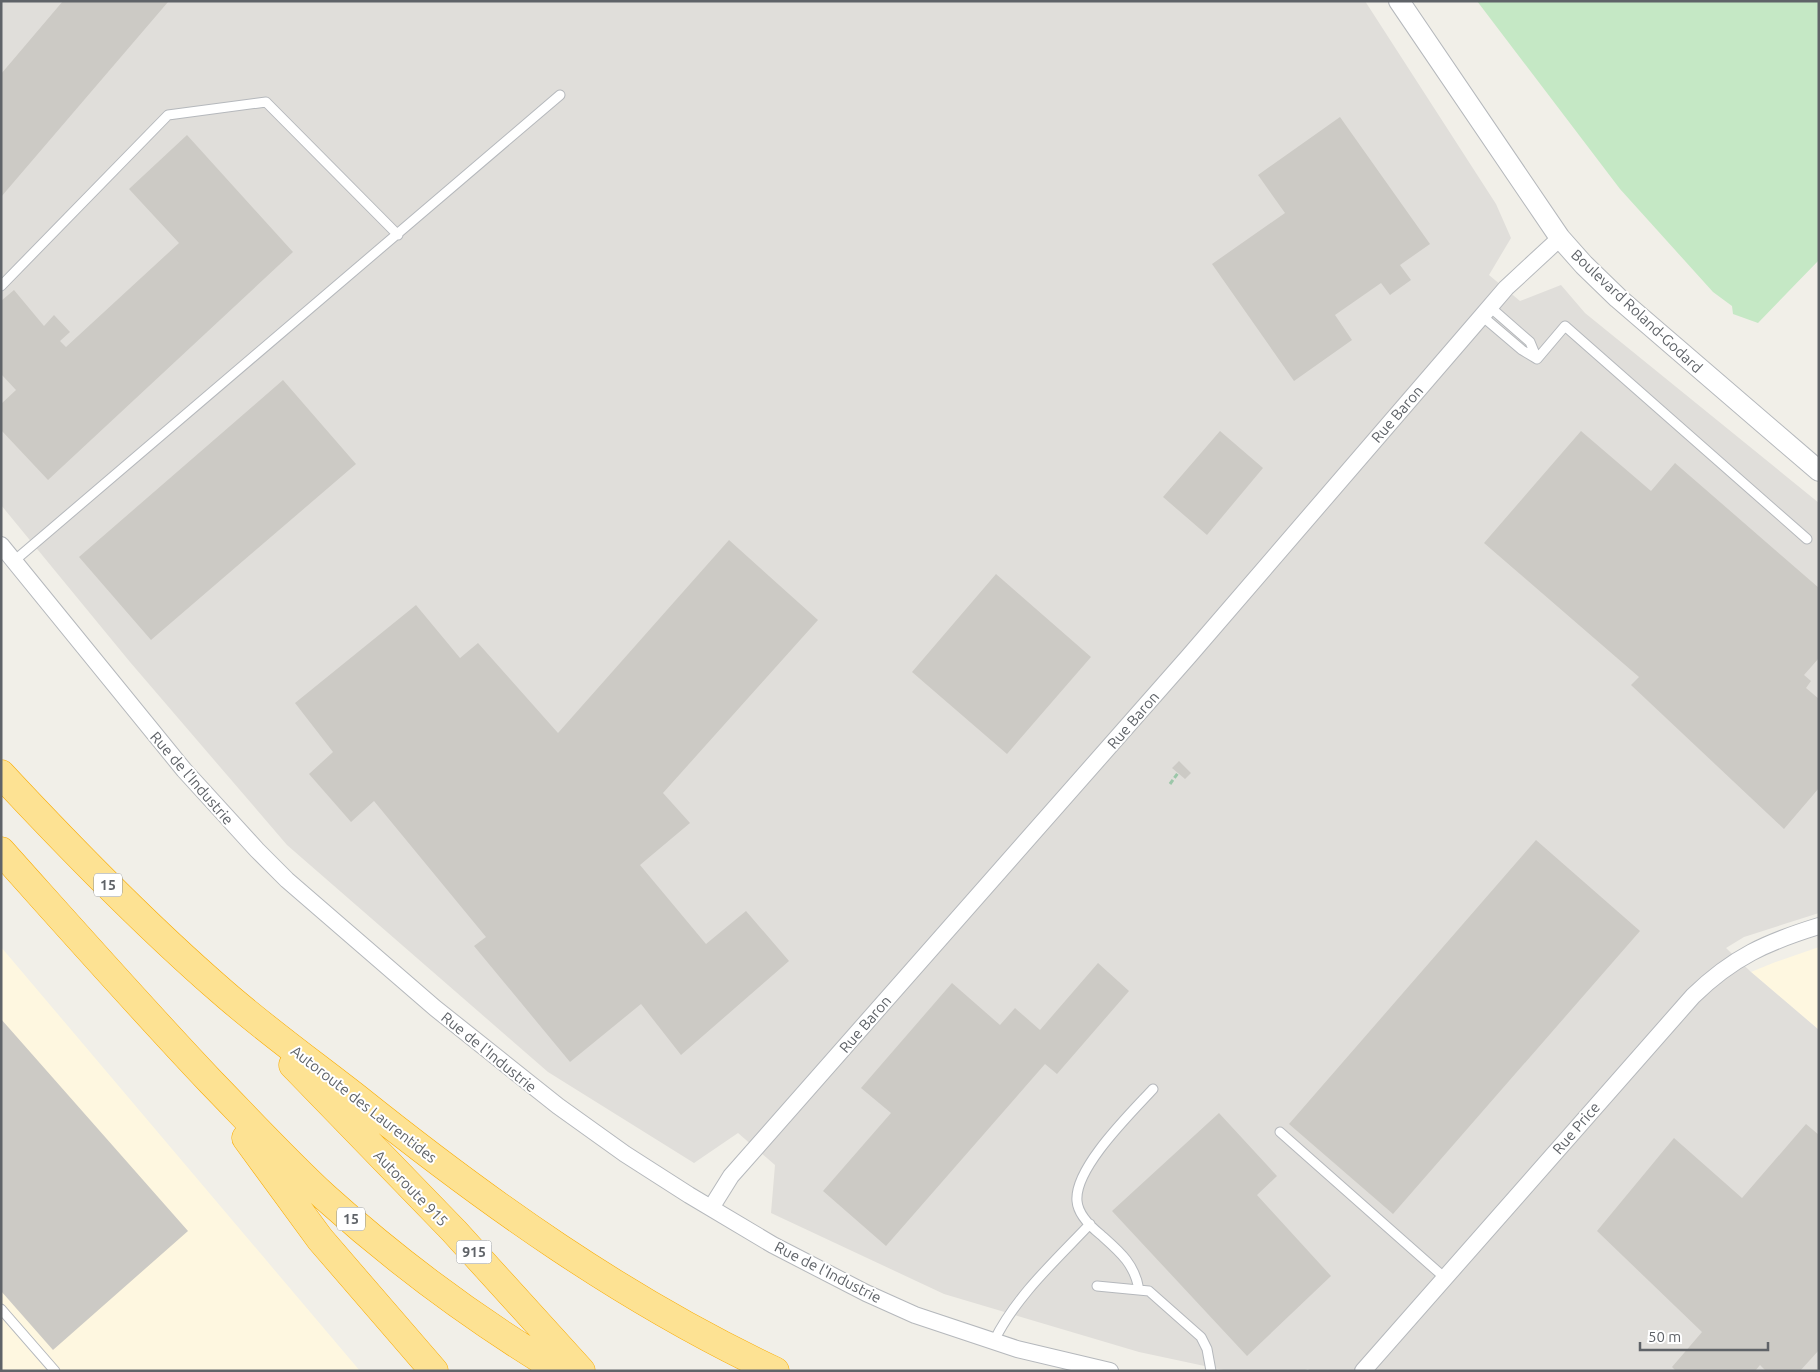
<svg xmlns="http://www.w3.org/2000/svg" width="1820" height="1372" viewBox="0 0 1820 1372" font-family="Ubuntu,sans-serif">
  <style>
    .commercial { fill: #fef7e0 }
    .industrial { fill: #e0deda }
    .green { fill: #c5e8c5 }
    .building { fill: #cccac5 }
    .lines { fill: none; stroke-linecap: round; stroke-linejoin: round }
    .service-casing { stroke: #b5b8bc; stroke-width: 11 }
    .minor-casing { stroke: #b5b8bc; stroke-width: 18 }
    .tertiary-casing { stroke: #b5b8bc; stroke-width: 22 }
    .motorway-casing { stroke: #f9ab00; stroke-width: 29 }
    .path { stroke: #9cc7a9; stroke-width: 3; stroke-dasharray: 5 2.5; stroke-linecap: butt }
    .service { stroke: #fff; stroke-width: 9 }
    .minor { stroke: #fff; stroke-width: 16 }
    .tertiary { stroke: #fff; stroke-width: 20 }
    .motorway { stroke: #fde293; stroke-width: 28 }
    .labels { text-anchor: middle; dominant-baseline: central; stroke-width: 4; stroke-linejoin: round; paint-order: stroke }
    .shield { fill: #fff; stroke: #8f9295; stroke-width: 1 }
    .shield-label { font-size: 14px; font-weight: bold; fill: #5f6368 }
    .street-label { font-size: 15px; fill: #5f6368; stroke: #fff }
  </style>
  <rect width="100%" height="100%" fill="#f1efe8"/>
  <path class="commercial" d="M 1,947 L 360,1371 L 1,1371 Z
    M 1819,947 L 1819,1030 L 1751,972 L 1773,963 Z"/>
  <path class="industrial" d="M 1,1 L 1365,1 L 1496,204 L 1511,238 L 1489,275 L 1520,301 L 1561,285 L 1585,313 L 1819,503 L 1819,913 L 1744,937 L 1726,948 L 1751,972 L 1819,1030 L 1819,1371 L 1310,1371 L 1308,1369 L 1303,1371 L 1228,1371 L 1139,1352 L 944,1294 L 771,1213 L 775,1165 L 738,1133 L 694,1163 L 548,1072 L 287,845 L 130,662 L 1,505 Z"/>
  <path class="green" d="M 1477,1 L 1819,1 L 1819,260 L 1758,323 L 1733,314 L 1732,306 L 1713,292 L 1620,189 Z"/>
  <path class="building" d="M 63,1 L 168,2 L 1,197 L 1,74 Z
    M 1340,117 L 1430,244 L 1400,265 L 1411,280 L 1390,295 L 1381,283 L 1335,315 L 1352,340 L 1294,381 L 1212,264 L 1285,213 L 1258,175 Z
    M 187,135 L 293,252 L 48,480 L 1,430 L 1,404 L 16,390 L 1,374 L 1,301 L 14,290 L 44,326 L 54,315 L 70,332 L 60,341 L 66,347 L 179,243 L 129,189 Z
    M 283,380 L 356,464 L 151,640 L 79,557 Z
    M 1220,431 L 1263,468 L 1207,535 L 1163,497 Z
    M 1581,431 L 1651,491 L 1675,463 L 1819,588 L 1819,658 L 1804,675 L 1811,681 L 1806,688 L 1819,699 L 1819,788 L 1784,829 L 1631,685 L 1639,677 L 1484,543 Z
    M 729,540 L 818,620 L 663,793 L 690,823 L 640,865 L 706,944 L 746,911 L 789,961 L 681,1055 L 641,1004 L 570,1062 L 474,946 L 486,937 L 374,801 L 351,822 L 309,774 L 333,752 L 295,703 L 416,605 L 460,658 L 478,643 L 558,733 Z
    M 996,574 L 1091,657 L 1007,754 L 912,672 Z
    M 1179,761 L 1191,773 L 1185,779 L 1172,768 Z
    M 1536,840 L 1640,931 L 1393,1214 L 1289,1124 Z
    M 1098,963 L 1129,991 L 1057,1074 L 1045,1064 L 886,1246 L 823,1191 L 891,1113 L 861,1088 L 952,983 L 1000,1025 L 1015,1008 L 1040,1030 Z
    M 1,1019 L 188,1231 L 53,1350 L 1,1291 Z
    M 1219,1113 L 1277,1176 L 1257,1195 L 1331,1276 L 1247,1356 L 1112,1211 Z
    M 1806,1124 L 1819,1135 L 1819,1350 L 1800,1371 L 1766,1371 L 1760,1365 L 1755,1371 L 1676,1371 L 1672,1367 L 1702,1332 L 1597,1231 L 1674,1138 L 1742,1198 Z"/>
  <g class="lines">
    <defs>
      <path id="service" d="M 1,286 L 168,115 L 266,102 L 398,235
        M 1490,307 L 1530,342 L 1537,359
        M 1482,316 L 1522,350 L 1537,359
        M 1537,359 L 1565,326 L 1807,539
        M 14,561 L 560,95
        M 1280,1132 L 1445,1278
        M 1097,1286 L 1149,1291 L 1201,1337 L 1207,1349 L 1211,1371
        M 1139,1290 C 1135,1264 1119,1251 1101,1235 C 1091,1227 1078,1214 1077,1201 C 1074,1168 1132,1112 1153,1089
        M 1,1309 L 55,1371
        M 994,1341 C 1016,1296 1056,1260 1090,1224"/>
      <path id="minor" d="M 1,545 L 184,770 L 257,850 L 287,880 L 435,1008 L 558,1106 L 625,1154 L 689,1195 L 773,1245 L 866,1293 L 915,1315 L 1017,1349 L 1110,1371
        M 711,1208 L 731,1176 L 1189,656 L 1482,316 L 1506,288 L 1560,238
        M 1363,1371 L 1693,996 C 1733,957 1767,942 1819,926"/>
      <path id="tertiary" d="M 1399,1 L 1560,238 L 1584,265 L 1618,298 L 1819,471"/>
      <path id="motorway" d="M 1,774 C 71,849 142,922 219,989 C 263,1028 312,1063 358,1099 C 488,1203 624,1300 775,1371
        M 1,851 C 71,929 140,1007 211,1082 C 249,1121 285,1160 325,1197 C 397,1262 477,1321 560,1371
        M 293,1065 L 454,1231 L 581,1371
        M 246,1138 L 320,1239 L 434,1371"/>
    </defs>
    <use href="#service" class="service-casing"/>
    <use href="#minor" class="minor-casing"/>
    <use href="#tertiary" class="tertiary-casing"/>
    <use href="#motorway" class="motorway-casing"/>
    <path class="path" d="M 1170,784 L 1178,773"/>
    <use href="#service" class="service"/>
    <use href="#minor" class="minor"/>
    <use href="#tertiary" class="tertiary"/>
    <use href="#motorway" class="motorway"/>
  </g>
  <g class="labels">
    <g class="shield">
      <rect x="94" y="873.5" width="28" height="23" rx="4"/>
      <rect x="337" y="1207.5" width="28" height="23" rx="4"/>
      <rect x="456.5" y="1240.5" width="35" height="23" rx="4"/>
    </g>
    <g class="shield-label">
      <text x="108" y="885">15</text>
      <text x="351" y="1219">15</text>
      <text x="474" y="1252">915</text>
    </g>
    <g class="street-label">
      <text transform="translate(1637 311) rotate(43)">Boulevard Roland-Godard</text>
      <text transform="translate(1397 414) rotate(-49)">Rue Baron</text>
      <text transform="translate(1133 720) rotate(-49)">Rue Baron</text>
      <text transform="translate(192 778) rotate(49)">Rue de l'Industrie</text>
      <text transform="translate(865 1024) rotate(-49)">Rue Baron</text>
      <text transform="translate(489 1052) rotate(39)">Rue de l'Industrie</text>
      <text transform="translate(364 1104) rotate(38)">Autoroute des Laurentides</text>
      <text transform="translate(1576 1128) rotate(-49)">Rue Price</text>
      <text transform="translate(411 1188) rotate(46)">Autoroute 915</text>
      <text transform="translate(828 1272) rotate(27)">Rue de l'Industrie</text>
    </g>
  </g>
  <rect width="1820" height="1372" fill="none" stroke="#5f6368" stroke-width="5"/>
  <path d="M1640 1342v8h128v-8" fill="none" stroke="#5f6368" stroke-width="2.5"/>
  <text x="1648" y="1342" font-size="15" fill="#5f6368" stroke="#ffffff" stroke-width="4" paint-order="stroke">50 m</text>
</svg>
